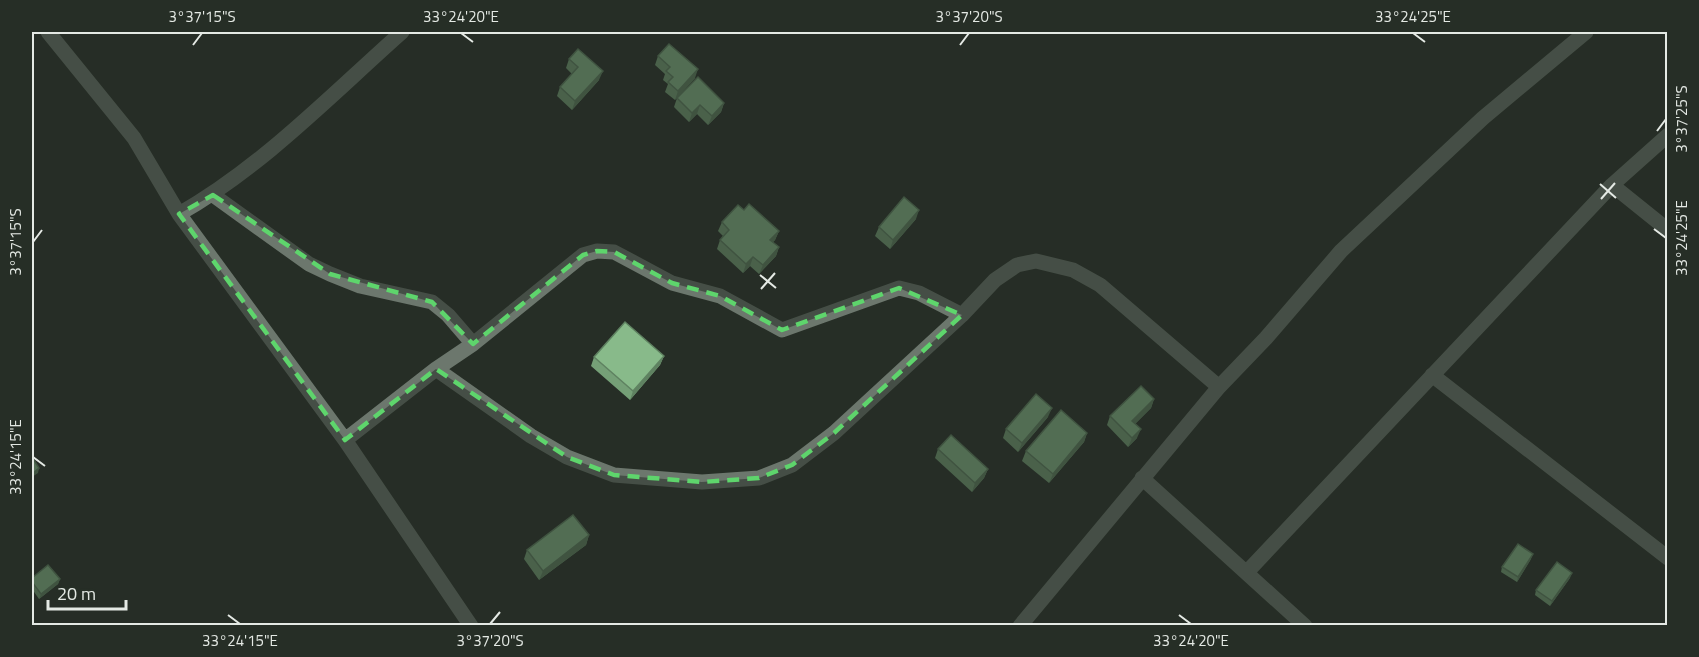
<svg xmlns="http://www.w3.org/2000/svg" width="1699" height="657" viewBox="0 0 1699 657" font-family="'Titillium Web',sans-serif">
  <style>
    .lines { fill: none; stroke-linecap: round; stroke-linejoin: round }
    .street { stroke: #6c776d; stroke-width: 15 }
    .wall { fill: #75a077 }
    .shaded-wall { fill: #5f8261 }
    .building { fill: #88ba8a; stroke: #5f8261; stroke-width: 1.5 }
    .marked { fill: none; stroke: #5ed56c; stroke-width: 4.5; stroke-dasharray: 12 8; stroke-linejoin: round }
    .ticks { fill: none; stroke: #e4e9e4; stroke-width: 2 }
    .neatline { fill: none; stroke: #e4e9e4; stroke-width: 2 }
    .ticks-label { font-size: 15px; text-anchor: middle; fill: #e4e9e4 }
  </style>
  <rect width="100%" height="100%" fill="#262e26"/>
  <g class="lines">
    <path class="street" d="M 48,32 L 134,138 L 179,214 L 345,440 L 471,626
      M 1612,185 L 1668,230
      M 213,195 L 309,264 L 330,274 L 360,286 L 432,302 L 448,315 L 473,344
      M 179,214 C 262,167 331,95 402,32
      M 436,369 L 531,436 L 567,457 L 614,475 L 702,482 L 759,478 L 792,465 L 834,433 L 962,315 L 995,280 L 1017,265 L 1036,261 L 1073,270 L 1100,285 L 1219,387
      M 1432,375 L 1668,558
      M 345,440 L 436,369 L 473,344 L 583,255 L 597,251 L 614,252 L 672,283 L 720,296 L 782,330 L 899,288 L 919,293 L 962,315
      M 1142,478 L 1305,626
      M 1247,572 L 1612,185 L 1668,135
      M 1020,626 L 1219,387 L 1266,338 L 1341,251 L 1483,118 L 1586,32"/>
  </g>
  <path class="wall" d="M 658,56 L 695,78 L 675,100 L 665,92 L 668,84 L 663,80 L 665,74 L 655,65 Z
    M 569,59 L 599,80 L 572,110 L 557,96 L 560,87 L 572,74 L 566,68 Z
    M 677,98 L 724,103 L 721,112 L 708,125 L 697,114 L 689,122 L 674,107 Z
    M 744,210 L 779,231 L 775,240 L 773,242 L 779,247 L 776,256 L 759,274 L 750,266 L 743,273 L 717,249 L 720,240 L 723,236 L 718,231 L 722,222 Z
    M 916,219 L 890,249 L 875,236 L 879,227 Z
    M 664,356 L 660,365 L 630,400 L 591,366 L 594,357 Z
    M 1154,399 L 1151,408 L 1135,424 L 1137,438 L 1128,447 L 1107,425 L 1110,416 Z
    M 1048,417 L 1018,452 L 1003,438 L 1006,429 Z
    M 1087,433 L 1084,442 L 1049,483 L 1022,461 L 1026,451 Z
    M 938,449 L 988,469 L 984,478 L 972,492 L 935,458 Z
    M 589,535 L 586,545 L 539,580 L 524,559 L 527,550 Z
    M 1531,559 L 1517,582 L 1501,572 L 1502,567 Z
    M 32,578 L 60,579 L 58,584 L 39,599 L 32,589 Z
    M 1570,578 L 1550,606 L 1535,595 L 1536,590 Z"/>
  <path class="shaded-wall" d="M 698,69 L 695,78 L 675,100 L 678,91 Z
    M 603,71 L 599,80 L 572,110 L 575,101 Z
    M 724,103 L 721,112 L 708,125 L 712,116 Z
    M 700,105 L 697,114 L 689,122 L 692,113 Z
    M 919,210 L 916,219 L 890,249 L 893,240 Z
    M 779,231 L 775,240 L 767,249 L 770,240 Z
    M 779,247 L 776,256 L 759,274 L 763,265 Z
    M 753,257 L 750,266 L 743,273 L 746,264 Z
    M 664,356 L 660,365 L 630,400 L 633,391 Z
    M 1154,399 L 1151,408 L 1129,430 L 1132,421 Z
    M 1052,408 L 1048,417 L 1018,452 L 1022,443 Z
    M 1141,429 L 1137,438 L 1128,447 L 1132,438 Z
    M 1087,433 L 1084,442 L 1049,483 L 1053,474 Z
    M 39,468 L 38,473 L 32,477 L 32,474 Z
    M 988,469 L 984,478 L 972,492 L 975,483 Z
    M 589,535 L 586,545 L 539,580 L 543,571 Z
    M 1533,554 L 1531,559 L 1517,582 L 1518,577 Z
    M 1572,573 L 1570,578 L 1550,606 L 1552,601 Z
    M 60,579 L 58,584 L 39,599 L 41,594 Z"/>
  <path class="building" d="M 669,44 L 698,69 L 678,91 L 668,82 L 673,77 L 666,71 L 670,67 L 658,56 Z
    M 578,49 L 603,71 L 575,101 L 560,87 L 578,67 L 569,59 Z
    M 698,77 L 724,103 L 712,116 L 700,105 L 692,113 L 677,98 Z
    M 904,197 L 919,210 L 893,240 L 879,227 Z
    M 749,204 L 779,231 L 770,240 L 779,247 L 763,265 L 753,257 L 746,264 L 720,240 L 729,230 L 722,222 L 738,205 L 744,210 Z
    M 625,322 L 664,356 L 633,391 L 594,357 Z
    M 1141,386 L 1154,399 L 1132,421 L 1141,429 L 1132,438 L 1110,416 Z
    M 1036,394 L 1052,408 L 1022,443 L 1006,429 Z
    M 1061,410 L 1087,433 L 1053,474 L 1026,451 Z
    M 951,435 L 988,469 L 975,483 L 938,449 Z
    M 32,457 L 39,468 L 32,474 Z
    M 573,515 L 589,535 L 543,571 L 527,550 Z
    M 1518,544 L 1533,554 L 1518,577 L 1502,567 Z
    M 1557,562 L 1572,573 L 1552,601 L 1536,590 Z
    M 48,565 L 60,579 L 41,594 L 32,582 L 32,578 Z"/>
  <path d="M0 0H1699V657H0ZM 213,195 L 330,274 L 432,302 L 473,344 L 583,255 L 597,251 L 614,252 L 672,283 L 720,296 L 782,330 L 899,288 L 962,315 L 834,433 L 792,465 L 759,478 L 702,482 L 614,475 L 567,457 L 436,369 L 345,440 L 179,214 Z" fill="#262e26" fill-opacity=".55" fill-rule="evenodd"/>
  <path class="marked" d="M 213,195 L 330,274 L 432,302 L 473,344 L 583,255 L 597,251 L 614,252 L 672,283 L 720,296 L 782,330 L 899,288 L 962,315 L 834,433 L 792,465 L 759,478 L 702,482 L 614,475 L 567,457 L 436,369 L 345,440 L 179,214 Z"/>
  <path class="ticks" d="M 461,33 L 473,42M 1413,33 L 1425,42M 193,45 L 202,33M 960,45 L 969,33M 1657,131 L 1666,119M 1600,184 L 1616,198M 1601,199 L 1615,183M 1654,229 L 1666,238M 33,242 L 42,230M 760,275 L 776,288M 761,289 L 775,273M 33,457 L 45,466M 228,615 L 240,624M 1179,615 L 1191,624M 490,624 L 500,612"/>
  <rect width="1699" height="657" fill="none" stroke="#262e26" stroke-width="66"/>
  <path d="M48 600v9h78v-9" fill="none" stroke="#e4e9e4" stroke-width="3"/>
  <text x="57" y="600" font-size="18" fill="#e4e9e4" stroke="#262e26" stroke-width="4.5" paint-order="stroke">20 m</text>
  <rect x="33" y="33" width="1633" height="591" class="neatline"/>
  <g class="ticks-label">
    <text x="202" y="22">3°37'15"S</text>
    <text x="461" y="22">33°24'20"E</text>
    <text x="969" y="22">3°37'20"S</text>
    <text x="1413" y="22">33°24'25"E</text>
    <text transform="translate(1682 119) rotate(-90)" y="5">3°37'25"S</text>
    <text transform="translate(1682 238) rotate(-90)" y="5">33°24'25"E</text>
    <text transform="translate(16 242) rotate(-90)" y="5">3°37'15"S</text>
    <text transform="translate(16 457) rotate(-90)" y="5">33°24'15"E</text>
    <text x="240" y="646">33°24'15"E</text>
    <text x="490" y="646">3°37'20"S</text>
    <text x="1191" y="646">33°24'20"E</text>
  </g>
</svg>
